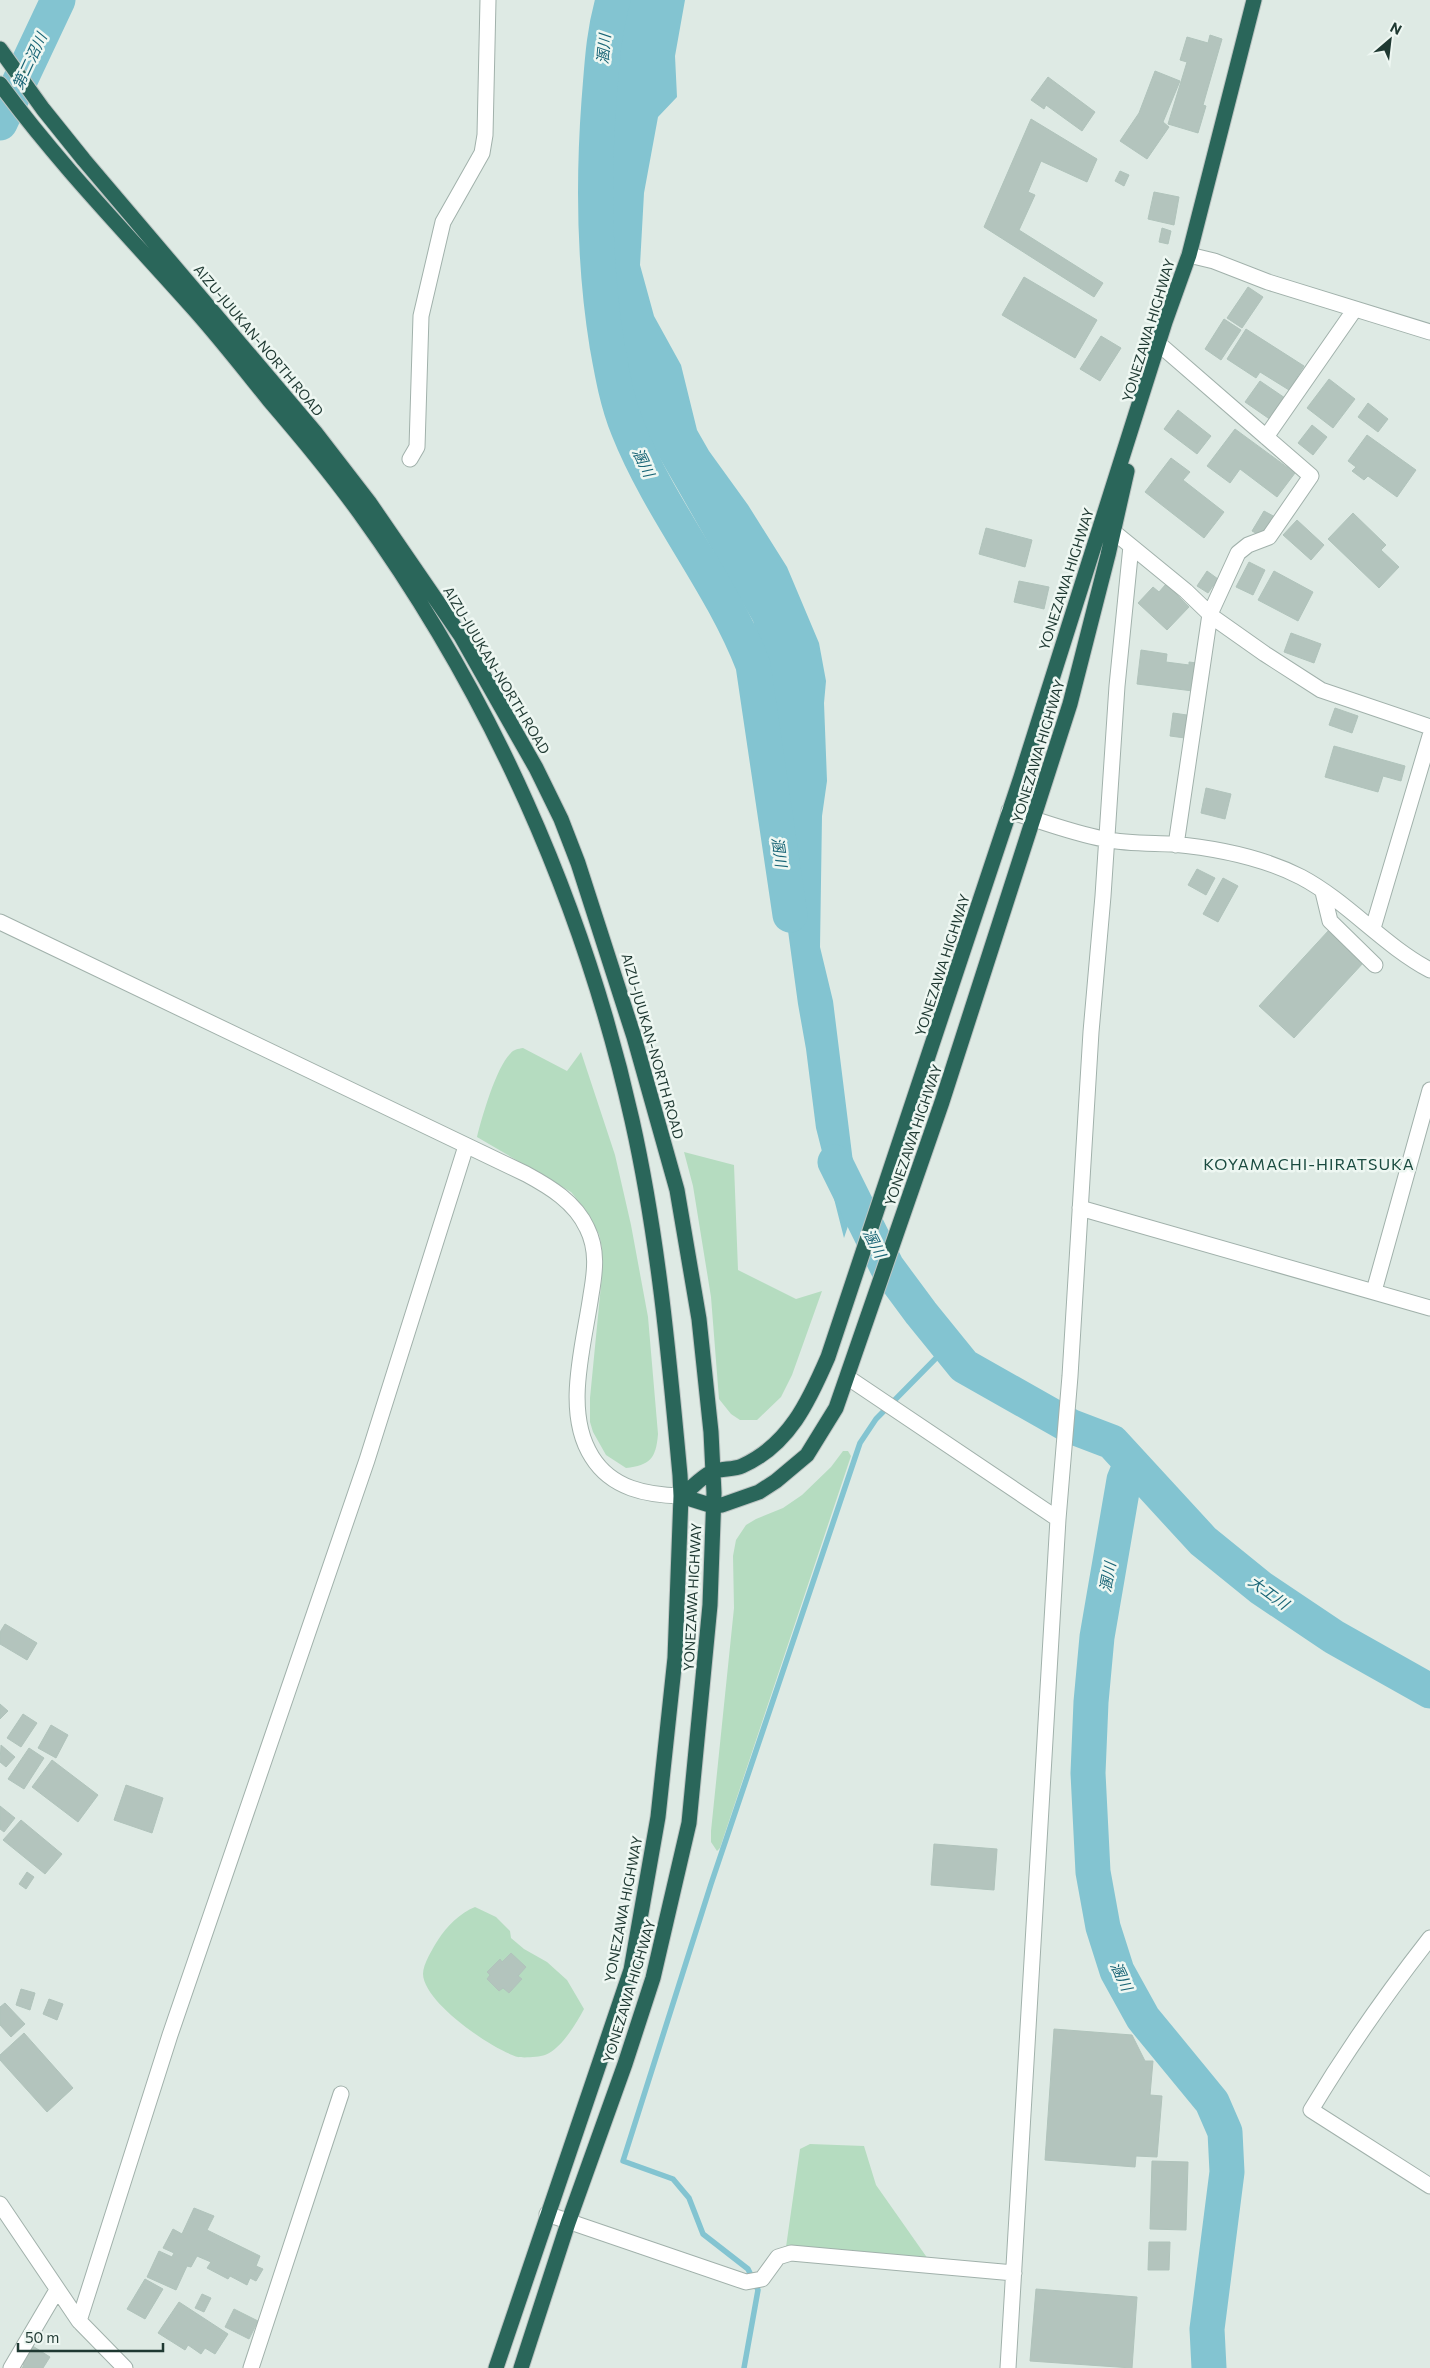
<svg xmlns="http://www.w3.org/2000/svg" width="1430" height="2368" viewBox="0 0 1430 2368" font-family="Commissioner,'Noto Sans JP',sans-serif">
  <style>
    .green { fill: #b5dcc0 }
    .water { fill: #83c4d1 }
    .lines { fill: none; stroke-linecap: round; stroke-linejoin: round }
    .stream { stroke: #83c4d1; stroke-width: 5.5 }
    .river { stroke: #83c4d1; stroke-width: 35 }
    .building { fill: #b3c4bd; stroke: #b0c3bb }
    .minor-casing { stroke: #a1b1ab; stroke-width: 17 }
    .highway-casing { stroke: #bcc4c2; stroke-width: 17 }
    .minor { stroke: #fff; stroke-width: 15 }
    .highway { stroke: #2a665a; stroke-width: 15 }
    .labels { text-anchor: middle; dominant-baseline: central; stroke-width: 5; stroke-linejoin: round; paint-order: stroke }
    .street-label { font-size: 14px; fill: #1f3932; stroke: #eef7f2 }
    .water-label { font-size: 15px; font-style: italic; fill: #196576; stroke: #eef7f2 }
    .quarter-label { font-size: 16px; letter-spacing: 1px; fill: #1b4b40; stroke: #eef7f2 }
  </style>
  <rect width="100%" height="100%" fill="#deeae4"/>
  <path class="green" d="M 523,1048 L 567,1071 L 581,1052 L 615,1155 L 631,1225 L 648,1317 L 658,1434 C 656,1459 650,1465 626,1468 L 606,1455 L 593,1432 L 590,1422 L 590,1398 L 602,1275 L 602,1248 L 599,1234 L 585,1209 L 571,1192 L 477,1137 C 482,1117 496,1068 510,1054 C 514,1049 518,1049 523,1048 Z
    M 684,1152 L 734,1165 L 738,1270 L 796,1299 L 822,1291 L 792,1375 L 781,1397 L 757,1420 L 740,1420 L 731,1414 L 719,1399 L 711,1297 L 693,1186 Z
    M 843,1451 L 848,1451 L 851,1456 L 720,1848 L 717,1851 L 711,1842 L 711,1831 L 734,1608 L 733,1556 L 736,1540 L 746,1525 L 756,1519 L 783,1508 L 802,1495 L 831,1467 Z
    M 475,1907 L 496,1917 L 510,1931 L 511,1938 L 524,1949 L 547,1962 L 567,1980 L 584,2009 C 576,2024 561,2049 545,2055 C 539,2057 524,2058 518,2057 C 493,2050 424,2003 423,1974 C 423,1964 433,1948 438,1940 C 447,1926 460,1913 475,1907 Z
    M 810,2144 L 864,2146 L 876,2185 L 928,2259 L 786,2247 L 800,2149 Z"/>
  <path class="water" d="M 625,0 L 685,0 L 675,56 L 677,97 L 658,117 L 644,193 L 640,265 L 654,316 L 681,365 L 697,430 L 709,451 L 748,505 L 787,567 L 819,643 L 826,681 L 824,703 L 827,781 L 822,816 L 820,947 L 833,1001 L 853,1162 L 860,1190 L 844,1238 L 816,1128 L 806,1049 L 798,1004 L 783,894 L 785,803 L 766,670 L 753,621 L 642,427 L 626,387 L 613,325 L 610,286 L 613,240 L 613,52 Z"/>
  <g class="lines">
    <path class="stream" d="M 744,2368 L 758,2290 L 748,2269 L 703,2234 L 689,2198 L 673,2179 L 623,2161 L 711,1884 L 860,1443 L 876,1419 L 948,1346"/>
    <path class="river" d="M 613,0 C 603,35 602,65 599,101 C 593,182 594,264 607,345 C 612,373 617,402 628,429 C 661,512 721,582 753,665 L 790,915
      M 0,123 L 58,0
      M 835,1162 L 887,1267 L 921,1313 L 964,1366 L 1070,1426 L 1112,1442 L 1203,1541 L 1261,1588 L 1334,1637 L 1430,1691
      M 1131,1463 L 1124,1480 L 1097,1637 L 1091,1702 L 1088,1773 L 1093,1872 L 1103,1927 L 1117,1971 L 1143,2018 L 1212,2102 L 1225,2132 L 1227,2172 L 1207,2329 L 1209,2368"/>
  </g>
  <path class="building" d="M 1210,35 L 1222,39 L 1203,105 L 1206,106 L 1198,133 L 1168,124 L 1187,62 L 1180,60 L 1187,37 L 1208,43 Z
    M 1155,71 L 1180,81 L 1163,122 L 1169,127 L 1147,159 L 1120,141 L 1139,113 Z
    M 1048,77 L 1095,112 L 1082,131 L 1046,105 L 1044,109 L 1031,100 Z
    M 1031,119 L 1097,159 L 1087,182 L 1041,161 L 1028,192 L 1035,195 L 1019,230 L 1103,283 L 1094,297 L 984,227 Z
    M 1120,171 L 1129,175 L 1124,186 L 1115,181 Z
    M 1154,192 L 1179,197 L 1174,225 L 1148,219 Z
    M 1162,228 L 1171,231 L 1168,244 L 1159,242 Z
    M 1024,277 L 1097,320 L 1075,358 L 1002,315 Z
    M 1248,287 L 1263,297 L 1242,328 L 1227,318 Z
    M 1224,319 L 1241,330 L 1221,360 L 1205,349 Z
    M 1246,329 L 1304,366 L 1289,390 L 1260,372 L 1256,378 L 1227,359 Z
    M 1101,336 L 1121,348 L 1100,381 L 1080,369 Z
    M 1329,379 L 1355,399 L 1333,428 L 1307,408 Z
    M 1260,381 L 1285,398 L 1271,420 L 1245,402 Z
    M 1368,403 L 1388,419 L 1378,432 L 1358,417 Z
    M 1178,410 L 1211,436 L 1197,454 L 1164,429 Z
    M 1312,425 L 1327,437 L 1313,455 L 1298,443 Z
    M 1235,429 L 1295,473 L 1277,497 L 1240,469 L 1230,483 L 1207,466 Z
    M 1367,435 L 1416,470 L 1397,497 L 1368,476 L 1364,480 L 1352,471 L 1356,467 L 1348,461 Z
    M 1171,458 L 1190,472 L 1183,480 L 1224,512 L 1204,538 L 1145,492 Z
    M 1264,511 L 1277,518 L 1265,538 L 1252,531 Z
    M 1353,513 L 1386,545 L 1381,550 L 1399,567 L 1379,588 L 1328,539 Z
    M 1297,520 L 1324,545 L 1311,560 L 1283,535 Z
    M 986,528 L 1032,540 L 1025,567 L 979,554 Z
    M 1249,562 L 1265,570 L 1253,595 L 1236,587 Z
    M 1207,571 L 1218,579 L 1208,593 L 1197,586 Z
    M 1274,571 L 1313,592 L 1298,621 L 1258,600 Z
    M 1019,581 L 1049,587 L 1044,609 L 1014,602 Z
    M 1166,584 L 1189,607 L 1167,630 L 1138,603 L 1153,587 L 1159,592 Z
    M 1291,633 L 1321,644 L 1314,663 L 1284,652 Z
    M 1141,650 L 1167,654 L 1166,662 L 1189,665 L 1189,662 L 1197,663 L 1193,691 L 1137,684 Z
    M 1335,708 L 1358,716 L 1352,733 L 1329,725 Z
    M 1173,713 L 1187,715 L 1185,738 L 1170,736 Z
    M 1334,746 L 1405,766 L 1401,781 L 1383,776 L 1378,792 L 1325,777 Z
    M 1206,788 L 1231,794 L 1225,819 L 1201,813 Z
    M 1197,869 L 1215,878 L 1206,895 L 1188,885 Z
    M 1223,878 L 1238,886 L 1218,922 L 1203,914 Z
    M 1329,930 L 1364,962 L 1294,1038 L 1259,1006 Z
    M 5,1624 L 37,1643 L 27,1660 L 0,1644 L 0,1632 Z
    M 0,1704 L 8,1711 L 0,1719 Z
    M 23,1714 L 37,1723 L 21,1747 L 7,1738 Z
    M 51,1725 L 68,1735 L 56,1758 L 38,1748 Z
    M 1,1745 L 15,1757 L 6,1767 L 0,1762 Z
    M 29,1748 L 44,1758 L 24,1789 L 8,1779 Z
    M 52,1760 L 98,1795 L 78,1822 L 32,1787 Z
    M 126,1785 L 163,1798 L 152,1833 L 114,1820 Z
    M 0,1806 L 15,1818 L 4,1832 L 0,1829 Z
    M 21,1820 L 62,1854 L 45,1874 L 3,1840 Z
    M 934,1844 L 997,1849 L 994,1890 L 931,1885 Z
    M 27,1872 L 34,1877 L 26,1889 L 19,1884 Z
    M 511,1953 L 526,1967 L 518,1976 L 522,1979 L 509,1993 L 503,1988 L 499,1991 L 487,1979 L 490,1975 L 487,1972 L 500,1959 L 502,1962 Z
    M 21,1989 L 35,1993 L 30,2010 L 16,2005 Z
    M 49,1999 L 63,2004 L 57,2020 L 43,2014 Z
    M 5,2003 L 25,2024 L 11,2037 L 0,2025 L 0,2007 Z
    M 1054,2029 L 1132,2035 L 1145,2061 L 1153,2061 L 1150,2095 L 1162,2096 L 1157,2157 L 1136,2156 L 1135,2167 L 1045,2160 Z
    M 24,2033 L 73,2088 L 47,2112 L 0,2060 L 0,2055 Z
    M 1152,2161 L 1188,2162 L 1186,2230 L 1150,2229 Z
    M 194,2208 L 214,2216 L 207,2230 L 260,2256 L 256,2266 L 263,2269 L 256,2281 L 250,2278 L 247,2285 L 230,2276 L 228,2279 L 207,2268 L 211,2262 L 197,2256 L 191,2267 L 187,2266 L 176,2290 L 147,2277 L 159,2251 L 172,2257 L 174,2253 L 163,2248 L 173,2229 L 182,2234 Z
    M 1149,2242 L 1170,2242 L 1169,2270 L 1148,2270 Z
    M 145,2279 L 163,2289 L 145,2319 L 127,2309 Z
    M 1036,2289 L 1137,2297 L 1132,2368 L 1030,2361 Z
    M 202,2294 L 211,2298 L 204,2312 L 195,2308 Z
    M 179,2302 L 228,2334 L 215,2354 L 205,2348 L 201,2354 L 188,2345 L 185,2350 L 158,2333 Z
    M 234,2309 L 258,2321 L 249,2339 L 225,2327 Z
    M 31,2345 L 50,2357 L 43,2368 L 22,2368 L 24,2365 L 19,2363 Z"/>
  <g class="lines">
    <defs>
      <path id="minor" d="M 1189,255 L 1214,261 L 1268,282 L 1430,332
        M 1159,344 L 1311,476 L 1269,537 L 1248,545 L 1238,553 L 1210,614 L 1176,845
        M 1266,437 L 1355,309
        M 410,459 L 417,447 L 421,316 L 443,222 L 482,153 L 485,135 L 488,0
        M 1131,546 L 1186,591 L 1214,618 L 1265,654 L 1321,690 L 1430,727
        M 1009,811 C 1041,821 1072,833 1104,839 C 1126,844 1150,843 1172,844 C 1215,848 1262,857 1301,877 C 1348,902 1383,945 1430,970
        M 1323,892 L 1330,921 L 1375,965
        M 0,922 L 526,1174 C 550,1187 575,1202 587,1228 C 598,1250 595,1272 591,1295 C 584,1345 563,1412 592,1457 C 612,1489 647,1495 681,1496
        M 1373,928 L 1430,736
        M 1080,1208 L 1430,1308
        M 1374,1291 L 1430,1090
        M 847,1377 L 1058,1519
        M 1430,1938 C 1387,1993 1347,2050 1311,2110 L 1430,2186
        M 0,2204 L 79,2321 L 125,2368
        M 547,2214 L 746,2282 L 762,2279 L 778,2257 L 791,2253 L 1014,2273
        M 79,2321 L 170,2035 L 367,1460 L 466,1146
        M 11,2368 L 57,2290
        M 251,2368 L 341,2094
        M 1008,2368 L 1058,1519 L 1070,1376 L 1091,1032 L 1103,896 L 1117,686 L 1131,546 L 1104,524"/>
      <path id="highway" d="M 0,49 L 43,109 L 84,160 L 315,432 L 369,502 L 461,636 L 536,768 L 561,819 L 578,863 L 634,1037 L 677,1190 L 699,1319 L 711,1432 L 714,1493 L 710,1605 L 689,1823 L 653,1978 L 625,2064 L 568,2223 L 521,2368
        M 0,84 C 58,163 127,234 193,308 C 219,337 244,369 269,400 C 300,436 331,473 359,512 C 490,693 583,901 632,1120 C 658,1236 669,1356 680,1475 L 681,1496 L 675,1658 L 658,1817 L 631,1970 L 496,2368
        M 681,1496 C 691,1489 701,1477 712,1472 C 721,1468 733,1470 742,1466 C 789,1445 809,1401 828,1357 L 1021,777 L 1165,322 L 1189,255 L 1254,0
        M 681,1496 L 713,1506 L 722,1505 L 759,1492 L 776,1481 L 807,1455 L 836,1408 L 942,1102 L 1070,704 L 1108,555 L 1127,471"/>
    </defs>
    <use href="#minor" class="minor-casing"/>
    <use href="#highway" class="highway-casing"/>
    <use href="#minor" class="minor"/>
    <use href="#highway" class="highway"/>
  </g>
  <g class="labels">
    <g class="street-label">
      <text transform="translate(1148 330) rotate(-73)">YONEZAWA HIGHWAY</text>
      <text transform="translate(259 340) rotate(50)">AIZU-JUUKAN-NORTH ROAD</text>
      <text transform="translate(1066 579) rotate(-72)">YONEZAWA HIGHWAY</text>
      <text transform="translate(497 670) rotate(59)">AIZU-JUUKAN-NORTH ROAD</text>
      <text transform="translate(1038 751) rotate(-73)">YONEZAWA HIGHWAY</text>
      <text transform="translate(942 965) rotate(-72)">YONEZAWA HIGHWAY</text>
      <text transform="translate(653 1046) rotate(74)">AIZU-JUUKAN-NORTH ROAD</text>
      <text transform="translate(913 1135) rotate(-71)">YONEZAWA HIGHWAY</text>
      <text transform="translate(692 1597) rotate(-87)">YONEZAWA HIGHWAY</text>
      <text transform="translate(623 1909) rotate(-79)">YONEZAWA HIGHWAY</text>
      <text transform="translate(629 1991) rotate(-73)">YONEZAWA HIGHWAY</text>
    </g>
    <g class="water-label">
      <text transform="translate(603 49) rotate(-85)">溷川</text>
      <text transform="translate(29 61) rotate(-65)">第二沼川</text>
      <text transform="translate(644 462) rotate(64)">溷川</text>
      <text transform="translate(780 852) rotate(82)">溷川</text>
      <text transform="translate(875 1243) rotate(63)">溷川</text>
      <text transform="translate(1107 1577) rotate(-80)">溷川</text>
      <text transform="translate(1269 1592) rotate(36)">大工川</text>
      <text transform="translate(1122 1976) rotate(65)">溷川</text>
    </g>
    <g class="quarter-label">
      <text x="1309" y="1163">KOYAMACHI-HIRATSUKA</text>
    </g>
  </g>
  <g transform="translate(1390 40) rotate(28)" stroke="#eef7f2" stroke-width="4" paint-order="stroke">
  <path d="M0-4L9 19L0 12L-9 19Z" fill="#1f3932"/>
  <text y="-8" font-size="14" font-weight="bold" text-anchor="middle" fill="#1f3932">N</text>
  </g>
  <path d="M18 2343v8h145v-8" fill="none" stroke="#1f3932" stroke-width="2.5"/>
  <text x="25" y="2343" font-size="15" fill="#1f3932" stroke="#eef7f2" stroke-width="4" paint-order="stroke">50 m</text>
</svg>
